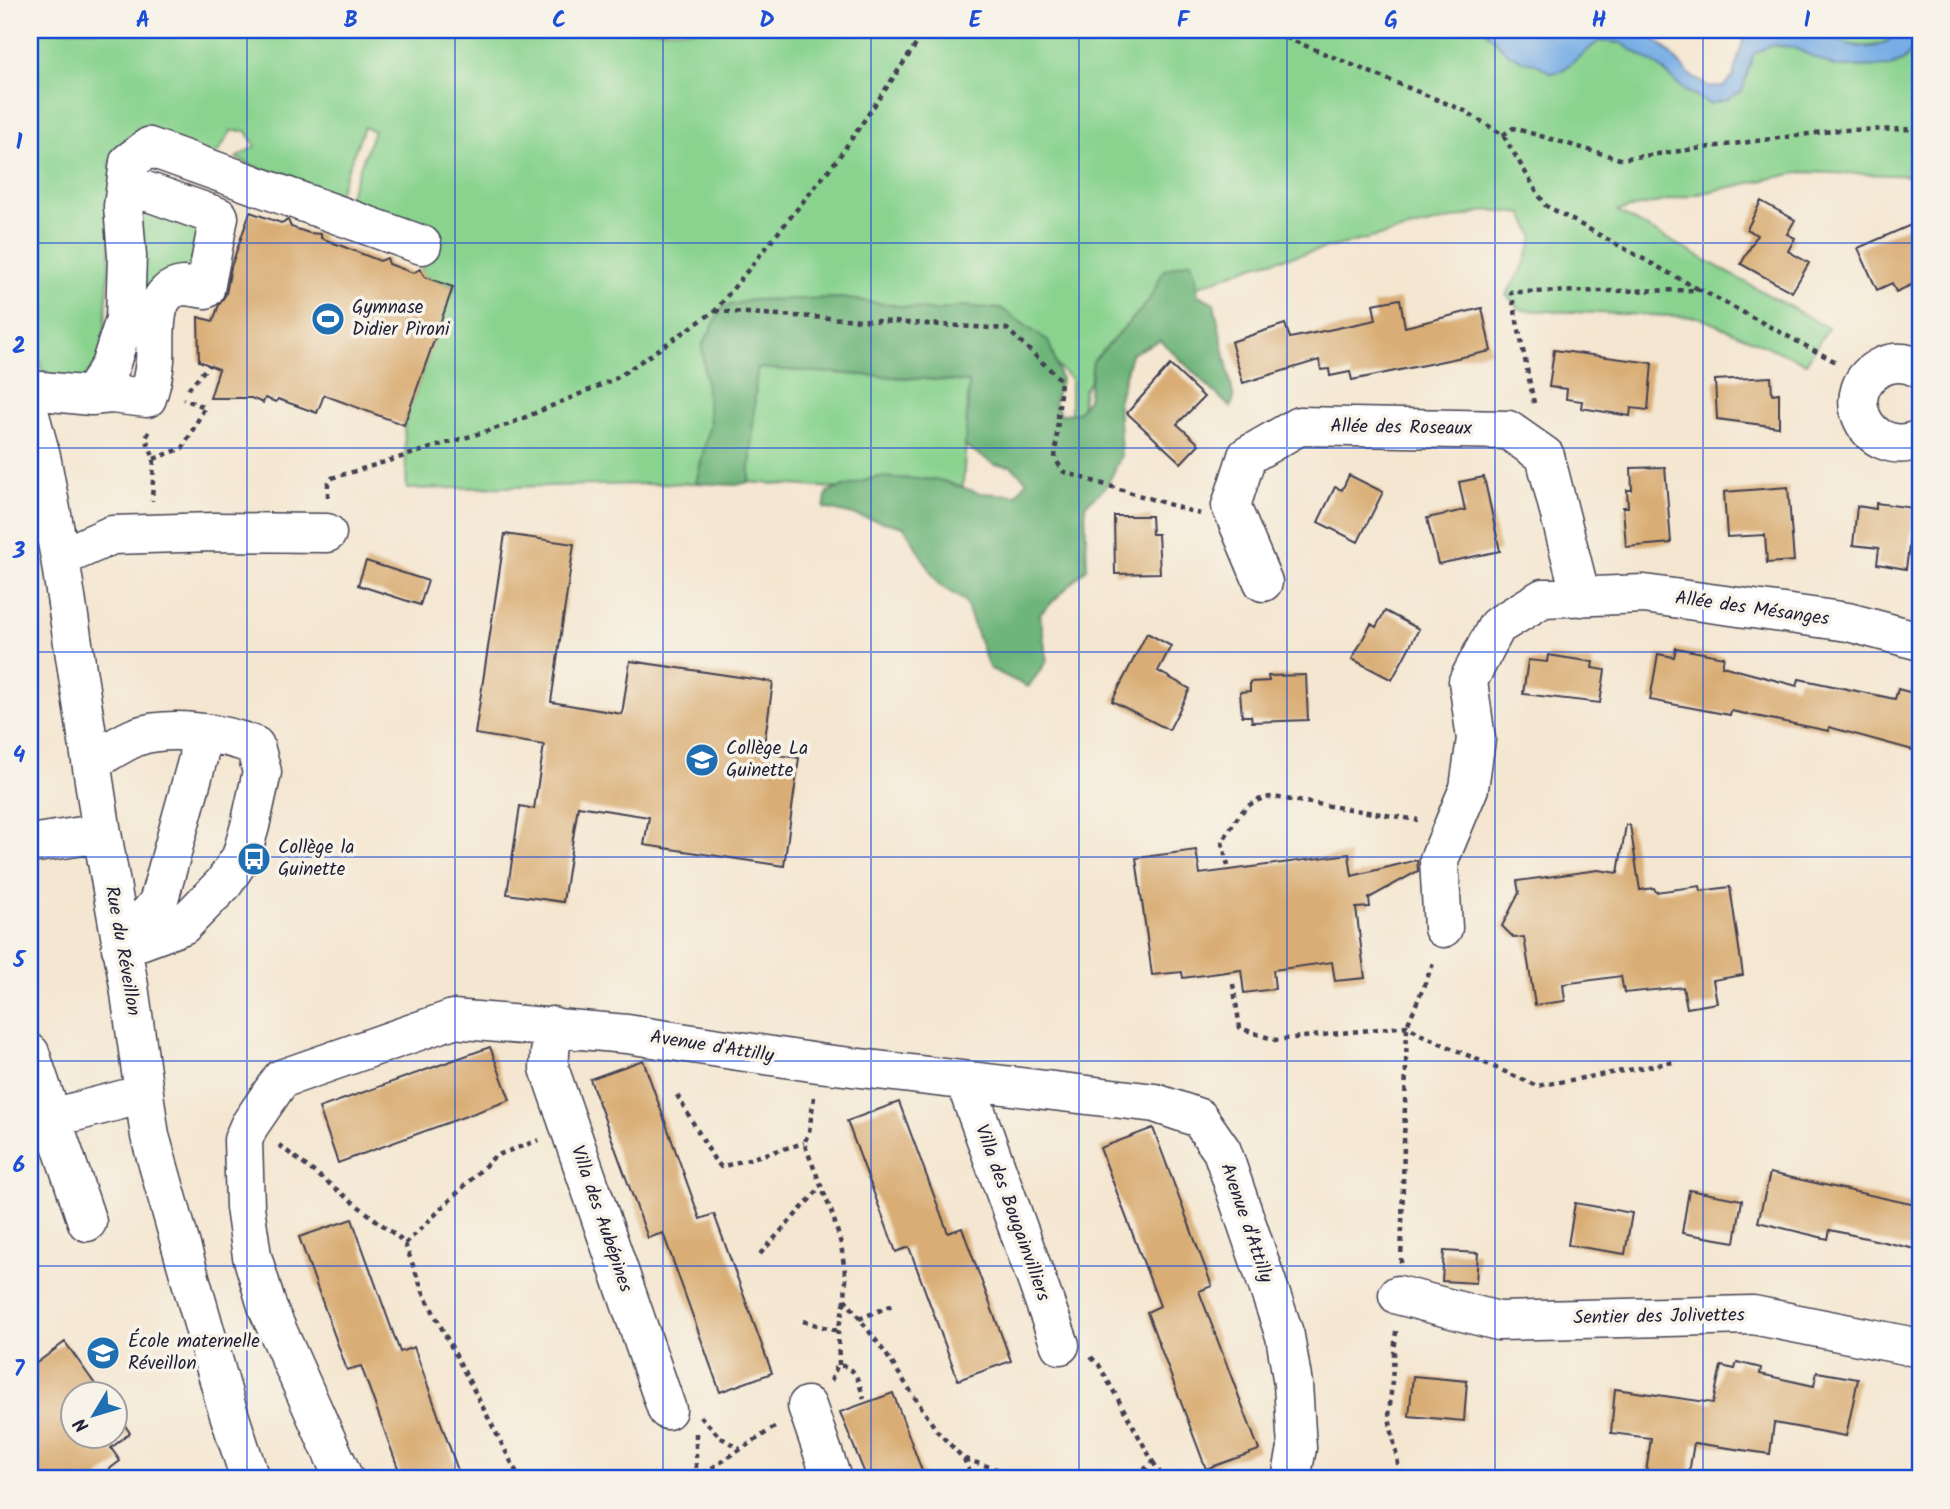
<svg xmlns="http://www.w3.org/2000/svg" width="1950" height="1509" viewBox="0 0 1950 1509" font-family="Kalam,sans-serif">
  <style>
    .green { fill: #89d38f; stroke: #567a65; stroke-width: 2 }
    .forest { fill: #6eb57a; stroke: #486c5a; stroke-width: 2 }
    .water { fill: #77ade5; stroke: #4c6890; stroke-width: 2 }
    .building { fill: #d9ad75 }
    .lines { fill: none; stroke-linecap: round; stroke-linejoin: round }
    .minor-casing { stroke: #423f51; stroke-width: 41 }
    .path { stroke: #423f51; stroke-width: 4.5; stroke-dasharray: 5 5; stroke-linecap: butt }
    .minor { stroke: #fff; stroke-width: 38 }
    .grid { fill: none; stroke: #1d4ed8; stroke-width: 2; stroke-opacity: 0.55 }
    .labels { text-anchor: middle; dominant-baseline: central; stroke-width: 7; stroke-linejoin: round; paint-order: stroke }
    .poi-label { font-size: 19px; fill: #22223b; stroke: #f7f3e8; text-anchor: start }
    .street-label { font-size: 19px; fill: #22223b; stroke: #f7f3e8 }
    .neatline { fill: none; stroke: #1d4ed8; stroke-width: 2.5 }
    .grid-label { font-size: 23px; text-anchor: middle; font-weight: bold; fill: #1d4ed8 }
  </style>
  <rect width="100%" height="100%" fill="#f7f3e8"/>
  <filter id="ink" filterUnits="userSpaceOnUse"><feTurbulence type="fractalNoise" baseFrequency=".0143" numOctaves="2"/><feDisplacementMap in="SourceGraphic" scale="14" xChannelSelector="R" yChannelSelector="G"/><feConvolveMatrix kernelMatrix="1 2 1 2 8 2 1 2 1" color-interpolation-filters="sRGB"/></filter>
  <filter id="wash" filterUnits="userSpaceOnUse"><feTurbulence type="fractalNoise" baseFrequency=".00686" numOctaves="4" result="noise"/><feDisplacementMap in="SourceGraphic" scale="28" xChannelSelector="R" yChannelSelector="G"/><feGaussianBlur stdDeviation="1.57" result="paint"/><feColorMatrix in="noise" values="0 0 0 0 0 0 0 0 0 0 0 0 0 0 0 0 0 1.4 0 .05"/><feComposite in="paint" operator="in"/></filter>
  <g filter="url(#wash)">
    <rect width="100%" height="100%" fill="#f4e6d0"/>
    <path class="green" d="M 30,30 L 1485,30 L 1508,54 L 1523,61 L 1535,62 L 1551,72 L 1561,71 L 1599,41 L 1621,43 L 1661,68 L 1685,91 L 1742,91 L 1753,55 L 1770,45 L 1792,47 L 1837,67 L 1891,66 L 1904,60 L 1920,38 L 1920,176 L 1802,172 L 1617,211 L 1828,328 L 1806,363 L 1698,317 L 1522,310 L 1506,295 L 1524,265 L 1534,237 L 1523,214 L 1490,210 L 1255,265 L 1170,297 L 1112,350 L 1084,390 L 1080,418 L 1071,416 L 1071,379 L 1014,325 L 702,346 L 710,424 L 696,483 L 407,489 L 404,425 L 451,290 L 454,291 L 455,285 L 453,283 L 451,286 L 425,277 L 421,271 L 434,238 L 345,206 L 374,131 L 364,127 L 335,202 L 236,158 L 255,146 L 247,131 L 231,131 L 219,151 L 209,157 L 110,160 L 109,165 L 116,166 L 103,356 L 79,384 L 43,375 L 40,359 L 30,353 Z
      M 1803,30 L 1899,30 C 1876,61 1833,40 1803,30 Z
      M 139,209 L 209,224 L 203,274 L 136,303 Z
      M 757,368 L 970,382 L 962,497 L 749,482 Z"/>
    <path class="forest" d="M 1191,261 L 1196,278 L 1198,295 L 1214,303 L 1234,399 L 1230,407 L 1160,340 L 1131,354 L 1118,402 L 1121,456 L 1107,486 L 1085,505 L 1087,568 L 1040,614 L 1047,661 L 1028,687 L 989,668 L 965,601 L 939,585 L 904,527 L 824,508 L 827,492 L 877,477 L 940,480 L 979,493 L 1016,495 L 1027,481 L 1011,466 L 994,464 L 965,446 L 969,382 L 757,368 L 749,482 L 736,485 L 696,483 L 710,424 L 702,346 L 723,307 L 750,300 L 841,298 L 936,311 L 961,306 L 1002,309 L 1049,342 L 1061,380 L 1054,403 L 1061,414 L 1077,413 L 1088,399 L 1093,361 L 1148,302 L 1164,270 Z"/>
    <path class="water" d="M 1485,30 L 1536,30 L 1546,35 L 1557,30 L 1641,30 L 1663,46 L 1691,76 L 1708,86 L 1723,87 L 1733,76 L 1746,30 C 1764,30 1784,27 1802,30 C 1835,35 1873,66 1899,30 L 1920,30 L 1920,38 L 1904,60 L 1891,66 L 1836,67 L 1792,47 L 1770,45 L 1753,55 L 1742,91 L 1726,100 L 1709,104 L 1685,91 L 1661,68 L 1621,43 L 1599,41 L 1561,71 L 1551,73 L 1535,63 L 1523,61 L 1508,54 Z"/>
    <g id="blocks">
      <path class="building" d="M 1761,201 L 1795,220 L 1787,234 L 1795,238 L 1788,251 L 1809,263 L 1792,292 L 1741,264 L 1757,235 L 1747,229 Z
        M 250,212 L 281,223 L 288,220 L 291,227 L 309,233 L 321,234 L 321,238 L 380,261 L 387,258 L 389,264 L 413,273 L 420,269 L 425,277 L 453,287 L 404,425 L 324,395 L 317,413 L 278,399 L 276,402 L 265,398 L 263,403 L 251,398 L 210,398 L 219,369 L 199,361 L 198,317 L 213,321 L 219,305 L 226,294 L 231,267 Z
        M 1920,221 L 1920,281 L 1896,292 L 1892,283 L 1877,290 L 1858,248 Z
        M 1400,299 L 1405,327 L 1482,308 L 1491,351 L 1352,380 L 1350,372 L 1330,376 L 1329,369 L 1321,370 L 1319,360 L 1243,383 L 1231,342 L 1285,324 L 1290,338 L 1376,320 L 1373,304 Z
        M 1554,350 L 1652,363 L 1648,410 L 1631,408 L 1630,416 L 1581,408 L 1582,401 L 1566,399 L 1567,389 L 1549,387 Z
        M 1170,365 L 1204,397 L 1177,424 L 1199,444 L 1181,463 L 1127,413 Z
        M 1771,377 L 1772,394 L 1779,393 L 1779,427 L 1717,419 L 1715,380 Z
        M 1665,467 L 1671,543 L 1626,547 L 1623,507 L 1628,507 L 1627,490 L 1632,490 L 1631,468 Z
        M 1349,475 L 1383,492 L 1358,542 L 1318,522 L 1335,487 L 1342,490 Z
        M 1484,477 L 1500,551 L 1438,564 L 1427,518 L 1465,510 L 1459,482 Z
        M 1788,487 L 1794,561 L 1767,563 L 1765,535 L 1727,537 L 1724,492 Z
        M 1876,503 L 1914,508 L 1906,569 L 1877,564 L 1879,548 L 1853,545 L 1857,506 L 1876,509 Z
        M 1114,516 L 1151,516 L 1152,534 L 1158,534 L 1160,573 L 1115,574 Z
        M 505,534 L 574,544 L 551,702 L 622,714 L 630,661 L 773,682 L 763,753 L 799,758 L 784,866 L 644,845 L 649,817 L 578,806 L 563,902 L 507,894 L 520,806 L 534,809 L 544,745 L 475,734 Z
        M 366,561 L 428,581 L 420,605 L 358,585 Z
        M 1385,611 L 1419,629 L 1392,680 L 1352,659 L 1371,624 L 1376,627 Z
        M 1147,633 L 1171,646 L 1158,671 L 1190,689 L 1169,730 L 1112,701 Z
        M 1676,648 L 1724,657 L 1722,666 L 1797,686 L 1799,679 L 1895,699 L 1898,689 L 1920,695 L 1920,752 L 1829,727 L 1829,731 L 1731,711 L 1730,715 L 1650,700 L 1658,654 L 1674,657 Z
        M 1548,655 L 1593,662 L 1592,668 L 1605,670 L 1600,703 L 1523,694 L 1528,660 L 1547,662 Z
        M 1306,675 L 1308,720 L 1252,722 L 1251,716 L 1242,716 L 1240,692 L 1250,691 L 1250,682 L 1269,681 L 1268,676 Z
        M 1626,825 L 1630,825 L 1640,890 L 1654,888 L 1656,892 L 1700,886 L 1701,891 L 1730,887 L 1743,975 L 1713,980 L 1717,1003 L 1687,1008 L 1683,987 L 1624,993 L 1621,976 L 1563,984 L 1565,1001 L 1535,1005 L 1524,937 L 1514,938 L 1502,926 L 1519,893 L 1517,881 L 1598,870 L 1618,873 Z
        M 1196,850 L 1200,874 L 1349,854 L 1352,876 L 1417,860 L 1418,871 L 1369,898 L 1370,907 L 1356,908 L 1365,978 L 1335,981 L 1332,962 L 1273,970 L 1275,989 L 1244,993 L 1241,970 L 1183,978 L 1182,972 L 1152,975 L 1136,858 Z
        M 490,1047 L 510,1100 L 338,1163 L 319,1108 Z
        M 643,1060 L 700,1219 L 714,1214 L 772,1373 L 720,1392 L 663,1233 L 648,1238 L 590,1079 Z
        M 899,1102 L 948,1233 L 962,1228 L 1011,1361 L 958,1380 L 909,1247 L 896,1252 L 847,1121 Z
        M 1153,1128 L 1212,1286 L 1199,1291 L 1259,1450 L 1206,1469 L 1147,1312 L 1160,1306 L 1100,1148 Z
        M 1770,1173 L 1920,1206 L 1920,1250 L 1830,1230 L 1828,1239 L 1758,1222 Z
        M 1689,1190 L 1742,1200 L 1735,1242 L 1682,1233 Z
        M 1575,1203 L 1632,1213 L 1625,1254 L 1568,1245 Z
        M 352,1219 L 400,1352 L 414,1347 L 461,1479 L 402,1479 L 361,1366 L 347,1370 L 299,1237 Z
        M 1444,1251 L 1478,1253 L 1476,1283 L 1442,1281 Z
        M 65,1342 L 102,1394 L 74,1394 L 74,1436 L 116,1436 L 116,1412 L 130,1433 L 111,1448 L 120,1461 L 96,1479 L 30,1479 L 30,1368 Z
        M 1737,1362 L 1761,1368 L 1760,1374 L 1814,1386 L 1817,1372 L 1858,1379 L 1846,1436 L 1774,1423 L 1770,1454 L 1694,1443 L 1688,1479 L 1645,1479 L 1651,1438 L 1611,1433 L 1615,1389 L 1713,1403 L 1721,1366 L 1735,1369 Z
        M 1413,1376 L 1467,1381 L 1464,1421 L 1409,1416 Z
        M 893,1393 L 925,1479 L 867,1479 L 840,1412 Z"/>
    </g>
  </g>
  <g filter="url(#ink)">
    <use href="#blocks" fill-opacity="0" stroke="#423f51" stroke-width="2"/>
    <g class="lines">
      <defs>
        <path id="minor" d="M 1920,369 C 1908,362 1896,361 1883,366 C 1833,388 1866,462 1920,439
          M 30,392 L 42,391 L 91,396 L 111,394 L 147,398 C 151,386 154,373 155,360 C 157,337 148,290 183,286 C 190,286 198,288 205,289 L 219,217 L 126,184
          M 91,396 L 110,366 L 125,319 L 127,256 L 123,206 L 129,162 L 149,147 L 422,245
          M 30,415 L 41,456 L 60,558 L 102,833 L 129,986 L 150,1136 L 226,1405 L 250,1479
          M 60,558 L 112,535 L 215,532 L 327,533
          M 1263,582 L 1231,506 L 1247,456 L 1299,426 L 1508,430 L 1545,456 L 1581,597
          M 93,761 C 107,753 121,743 136,737 C 168,725 224,733 255,746 L 262,772 L 250,826 L 241,857 L 224,883 L 183,925 L 121,948
          M 30,844 L 102,833
          M 1443,928 L 1439,860 L 1469,788 L 1476,739 L 1468,681 L 1497,626 L 1543,598 L 1644,594 L 1848,622 L 1920,641
          M 122,946 L 158,903 L 198,758 L 199,734
          M 552,1026 L 549,1068 L 667,1410
          M 30,1053 L 87,1222
          M 965,1081 L 1060,1345
          M 52,1118 L 144,1094
          M 1398,1295 L 1498,1321 L 1753,1315 L 1920,1348
          M 807,1406 L 832,1479
          M 344,1479 L 268,1309 L 252,1256 L 245,1207 L 243,1140 L 249,1126 L 281,1079 L 453,1019 L 627,1034 L 818,1063 L 1155,1103 L 1199,1118 L 1222,1151 L 1285,1336 L 1293,1384 L 1297,1448 L 1291,1479"/>
      </defs>
      <use href="#minor" class="minor-casing"/>
      <path class="path" d="M 1267,30 L 1465,111 L 1503,135 L 1545,205 L 1700,290
        M 1503,135 L 1513,128 L 1620,159 L 1839,130 L 1920,129
        M 715,311 L 1007,329 L 1061,380 L 1055,459 L 1064,472 L 1200,514
        M 30,317 L 35,358
        M 188,389 L 209,365
        M 1534,403 L 1511,292 L 1701,290 L 1836,362
        M 149,432 L 146,438 L 154,459 L 152,501
        M 154,459 L 183,448 L 205,407 L 183,399
        M 328,497 L 328,483 L 332,478 L 507,425 L 615,379 L 715,311 L 839,157 L 926,30
        M 1228,866 L 1222,842 C 1237,819 1244,799 1273,797 L 1418,820
        M 1233,984 L 1240,1028 L 1275,1040 L 1407,1026 L 1422,1035 L 1537,1086 L 1674,1062
        M 677,1095 L 714,1159 L 721,1167 L 804,1143
        M 814,1097 L 809,1132 L 804,1143 L 833,1216 L 841,1244 L 846,1280 L 845,1299 L 886,1354 L 937,1431 L 964,1459 L 973,1479
        M 279,1145 L 398,1237 L 405,1244 L 423,1292 L 520,1479
        M 30,1205 L 34,1204
        M 405,1244 L 495,1156 L 539,1140
        M 760,1254 L 820,1188
        M 1401,1263 L 1407,1026 L 1435,959
        M 859,1319 L 895,1304
        M 803,1321 L 838,1331
        M 1396,1331 L 1389,1417 L 1401,1479
        M 1091,1357 L 1099,1365 L 1153,1462 L 1133,1479
        M 839,1365 L 838,1331 L 845,1300
        M 831,1381 L 837,1366 C 856,1363 859,1384 864,1399
        M 700,1416 L 720,1437 L 740,1449
        M 965,1459 L 1027,1479
        M 1153,1462 L 1164,1479
        M 696,1478 L 696,1431
        M 695,1479 L 778,1425"/>
      <use href="#minor" class="minor"/>
    </g>
  </g>
  <path class="grid" d="M 247,30 L 247,1479M 455,30 L 455,1479M 663,30 L 663,1479M 871,30 L 871,1479M 1079,30 L 1079,1479M 1287,30 L 1287,1479M 1495,30 L 1495,1479M 1703,30 L 1703,1479M 30,243 L 1920,243M 30,448 L 1920,448M 30,652 L 1920,652M 30,857 L 1920,857M 30,1061 L 1920,1061M 30,1266 L 1920,1266"/>
  <defs>
    <symbol id="stadium-disc" viewBox="-11 -11 22 22"><circle r="9.5" fill="#1f6fb2" stroke="#f7f3e8"/><path d="M0-5a6.5 5 0 1 0 0 10a6.5 5 0 1 0 0-10ZM-3.5-1.8h7v3.6h-7Z" fill="#fff"/></symbol>
    <symbol id="school-disc" viewBox="-11 -11 22 22"><circle r="9.5" fill="#1f6fb2" stroke="#f7f3e8"/><path d="M0-5L7-2L0 1L-7-2ZM-4 1L0 2.5L4 1V4Q0 6-4 4Z" fill="#fff"/></symbol>
    <symbol id="bus-disc" viewBox="-11 -11 22 22"><circle r="9.5" fill="#1f6fb2" stroke="#f7f3e8"/><path d="M-5-6H5V4H4V6H2V4H-2V6H-4V4H-5ZM-3.5-4V0h7V-4ZM-3.5 1.2v1.5H-2V1.2ZM2 1.2v1.5H3.5V1.2Z" fill="#fff"/></symbol>
  </defs>
  <g fill-rule="evenodd">
    <use href="#stadium-disc" x="309" y="300" width="38" height="38"/>
    <use href="#school-disc" x="683" y="741" width="38" height="38"/>
    <use href="#bus-disc" x="235" y="840" width="38" height="38"/>
    <use href="#school-disc" x="84" y="1334" width="38" height="38"/>
  </g>
  <g class="labels">
    <g class="poi-label">
      <text x="352" y="308">Gymnase<tspan x="352" dy="22">Didier Pironi</tspan></text>
      <text x="726" y="749">Collège La<tspan x="726" dy="22">Guinette</tspan></text>
      <text x="278" y="848">Collège la<tspan x="278" dy="22">Guinette</tspan></text>
      <text x="128" y="1342">École maternelle<tspan x="128" dy="22">Réveillon</tspan></text>
    </g>
    <g class="street-label">
      <text transform="translate(1401 428) rotate(1)">Allée des Roseaux</text>
      <text transform="translate(1752 609) rotate(8)">Allée des Mésanges</text>
      <text transform="translate(122 951) rotate(80)">Rue du Réveillon</text>
      <text transform="translate(712 1047) rotate(9)">Avenue d'Attilly</text>
      <text transform="translate(1012 1213) rotate(70)">Villa des Bougainvilliers</text>
      <text transform="translate(601 1219) rotate(71)">Villa des Aubépines</text>
      <text transform="translate(1246 1223) rotate(71)">Avenue d'Attilly</text>
      <text transform="translate(1659 1317) rotate(-1)">Sentier des Jolivettes</text>
    </g>
  </g>
  <rect width="1950" height="1509" fill="none" stroke="#f7f3e8" stroke-width="77"/>
  <g transform="translate(94 1415) rotate(232)"><circle r="33" fill="#f7f3e8" stroke="#a29fa3" stroke-width="2"/>
  <path d="M0-5L12 26L0 18L-12 26Z" fill="#1f6fb2"/>
  <text y="-10" font-size="19" font-weight="bold" text-anchor="middle" fill="#22223b">N</text>
  </g>
  <rect x="38" y="38" width="1874" height="1432" class="neatline"/>
  <g class="grid-label">
    <text x="143" y="27">A</text>
    <text x="351" y="27">B</text>
    <text x="559" y="27">C</text>
    <text x="767" y="27">D</text>
    <text x="975" y="27">E</text>
    <text x="1183" y="27">F</text>
    <text x="1391" y="27">G</text>
    <text x="1599" y="27">H</text>
    <text x="1807" y="27">I</text>
    <text x="19" y="149">1</text>
    <text x="19" y="353">2</text>
    <text x="19" y="558">3</text>
    <text x="19" y="762">4</text>
    <text x="19" y="967">5</text>
    <text x="19" y="1172">6</text>
    <text x="19" y="1376">7</text>
  </g>
</svg>
